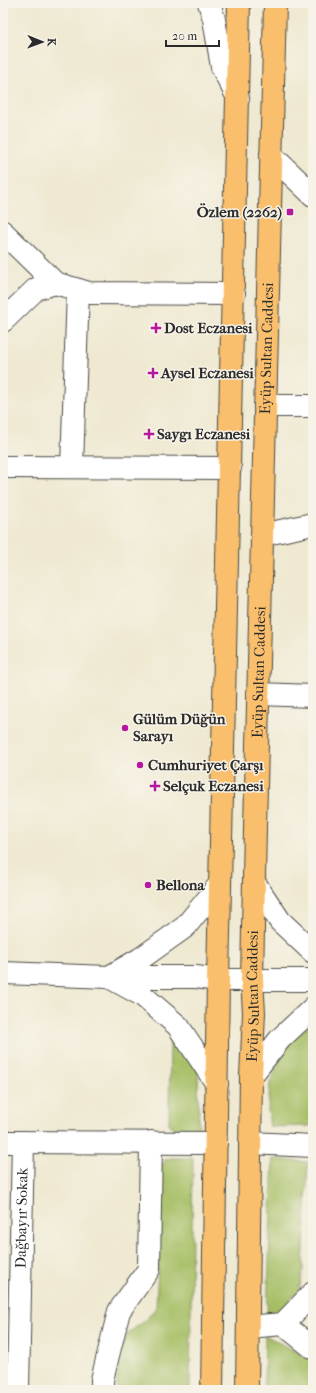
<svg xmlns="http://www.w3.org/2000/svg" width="316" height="1393" viewBox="0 0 316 1393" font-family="'IM FELL French Canon',serif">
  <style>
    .green { fill: #a5be63; stroke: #687447 }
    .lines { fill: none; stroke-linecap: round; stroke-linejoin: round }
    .minor-casing { stroke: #484844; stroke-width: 24 }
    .major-casing { stroke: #484844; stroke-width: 24 }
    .minor { stroke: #fff; stroke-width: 22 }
    .major { stroke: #f9bf6d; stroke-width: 22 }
    .poi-dot { fill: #b5179e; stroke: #f7f3e8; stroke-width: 1.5 }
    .labels { text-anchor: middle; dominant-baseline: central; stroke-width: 3; stroke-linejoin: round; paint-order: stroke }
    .poi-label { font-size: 15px; font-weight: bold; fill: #2b2b2b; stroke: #f7f3e8; text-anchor: start }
    .street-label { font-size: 15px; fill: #2b2b2b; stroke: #f7f3e8 }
  </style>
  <rect width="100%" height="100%" fill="#f7f3e8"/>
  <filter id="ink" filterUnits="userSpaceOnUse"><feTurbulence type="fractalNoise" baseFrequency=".025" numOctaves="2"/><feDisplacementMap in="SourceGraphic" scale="8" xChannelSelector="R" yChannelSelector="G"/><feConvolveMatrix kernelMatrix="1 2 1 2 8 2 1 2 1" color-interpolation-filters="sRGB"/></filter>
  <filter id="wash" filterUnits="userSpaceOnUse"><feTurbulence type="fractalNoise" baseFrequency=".012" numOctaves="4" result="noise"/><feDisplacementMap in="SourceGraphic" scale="16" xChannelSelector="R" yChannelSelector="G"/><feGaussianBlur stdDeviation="0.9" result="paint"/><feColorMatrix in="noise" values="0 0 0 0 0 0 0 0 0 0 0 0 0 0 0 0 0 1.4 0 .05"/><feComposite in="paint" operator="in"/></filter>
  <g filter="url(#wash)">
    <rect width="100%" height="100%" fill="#efe9d1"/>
    <path class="green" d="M 313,1023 L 313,1088 L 310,1126 L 270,1127 L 268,1111 L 270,1083 L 280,1059 L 295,1036 Z
      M 170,1032 L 198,1069 L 199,1130 L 176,1130 L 169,1125 Z
      M 171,1158 L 193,1158 L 190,1390 L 117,1390 L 118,1355 L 128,1333 L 142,1323 L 156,1308 L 158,1267 L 161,1166 L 166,1159 Z
      M 273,1159 L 308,1162 L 303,1271 L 299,1291 L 286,1305 L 275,1312 L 267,1313 Z
      M 265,1335 L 313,1361 L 313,1390 L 264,1390 Z"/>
  </g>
  <g filter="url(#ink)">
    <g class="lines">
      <defs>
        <g id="minor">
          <path d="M 209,3 L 214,19 L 222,67 L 238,98"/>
          <path d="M 271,155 L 313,195"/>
          <path d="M 3,232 L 55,283 L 89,293 L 234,294"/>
          <path d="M 3,321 L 36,289 L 55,283"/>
          <path d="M 265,406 L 313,406"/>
          <path d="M 3,467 L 230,468"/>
          <path d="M 72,467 L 78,290"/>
          <path d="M 262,535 L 313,524"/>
          <path d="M 258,694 L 313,696"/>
          <path d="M 254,882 L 280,921 L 313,952"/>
          <path d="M 3,973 L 109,977 L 196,977 L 218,980 L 313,980"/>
          <path d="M 251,1076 L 280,1039 L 313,1008"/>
          <path d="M 217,1084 L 178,1026 L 142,995 L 109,977 L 140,959 L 185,927 L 220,884"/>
          <path d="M 3,1142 L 216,1143"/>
          <path d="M 250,1143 L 313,1146"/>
          <path d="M 283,1324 L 313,1348"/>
          <path d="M 248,1327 L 283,1324 L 313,1293"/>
          <path id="s1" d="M 18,1390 L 23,1142"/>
          <path d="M 102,1390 L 102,1380 L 119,1311 L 149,1269 L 151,1142"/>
        </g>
        <g id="major">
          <path d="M 212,1390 L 218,980 L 239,3"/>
          <path id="s2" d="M 247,1390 L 251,1076 L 254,1013 L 252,979 L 255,828 L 275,3"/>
        </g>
      </defs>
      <use href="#minor" class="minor-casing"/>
      <use href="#major" class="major-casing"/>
      <use href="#minor" class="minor"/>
      <use href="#major" class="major"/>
    </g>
  </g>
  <g class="poi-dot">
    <rect x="286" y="208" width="8" height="8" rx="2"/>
    <path d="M154 322h4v4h4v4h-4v4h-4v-4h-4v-4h4z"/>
    <path d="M151 367h4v4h4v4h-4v4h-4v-4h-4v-4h4z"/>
    <path d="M147 428h4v4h4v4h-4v4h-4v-4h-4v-4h4z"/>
    <circle cx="125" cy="728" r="4"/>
    <circle cx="140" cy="765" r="4"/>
    <path d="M153 780h4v4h4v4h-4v4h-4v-4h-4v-4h4z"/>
    <circle cx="148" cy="885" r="4"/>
  </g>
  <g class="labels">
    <g class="poi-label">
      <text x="282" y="212" text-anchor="end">Özlem (2262)</text>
      <text x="164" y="328">Dost Eczanesi</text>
      <text x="161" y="373">Aysel Eczanesi</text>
      <text x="157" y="434">Saygı Eczanesi</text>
      <text x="133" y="719">Gülüm Düğün<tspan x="133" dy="17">Sarayı</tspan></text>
      <text x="148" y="765">Cumhuriyet Çarşı</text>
      <text x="163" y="786">Selçuk Eczanesi</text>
      <text x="156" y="885">Bellona</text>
    </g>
    <g class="street-label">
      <text stroke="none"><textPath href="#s2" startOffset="1042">Eyüp Sultan Caddesi</textPath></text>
      <text stroke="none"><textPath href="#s2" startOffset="718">Eyüp Sultan Caddesi</textPath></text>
      <text stroke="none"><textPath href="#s2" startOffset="394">Eyüp Sultan Caddesi</textPath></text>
      <text stroke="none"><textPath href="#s1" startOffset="172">Dağbayır Sokak</textPath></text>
    </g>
  </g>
  <rect width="316" height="1393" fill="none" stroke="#f7f3e8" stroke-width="16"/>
  <g transform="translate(42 42) rotate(91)" stroke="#f7f3e8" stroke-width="3" paint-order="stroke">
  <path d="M0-3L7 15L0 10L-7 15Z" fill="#2b2b2b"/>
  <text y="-6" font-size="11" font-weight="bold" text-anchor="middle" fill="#2b2b2b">K</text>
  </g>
  <path d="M166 40v6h53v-6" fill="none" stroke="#2b2b2b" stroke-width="2"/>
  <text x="172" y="40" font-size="12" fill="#2b2b2b" stroke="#f7f3e8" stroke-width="3" paint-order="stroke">20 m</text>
</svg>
